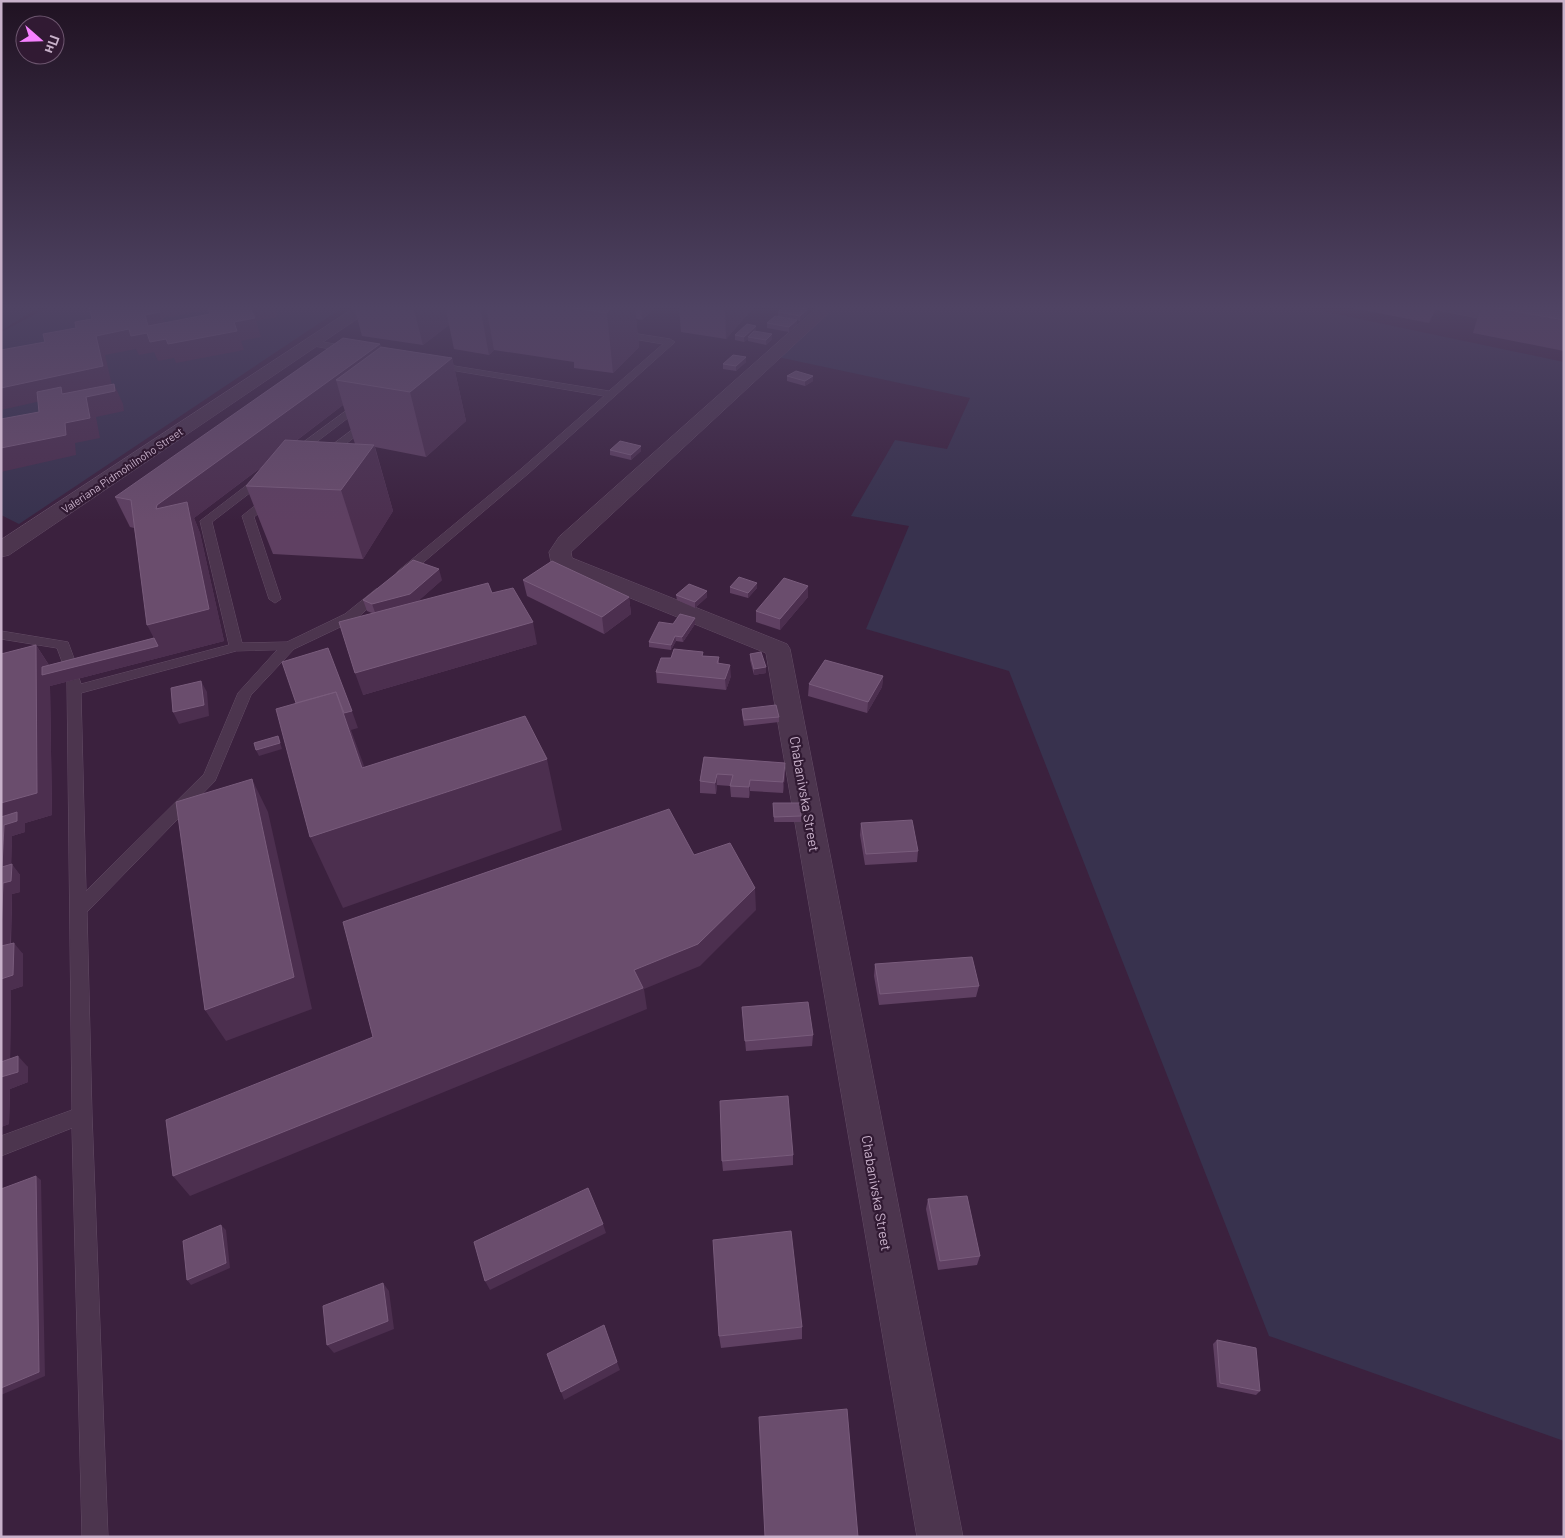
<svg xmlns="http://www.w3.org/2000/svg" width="1565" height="1538" viewBox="0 0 1565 1538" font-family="Barlow,sans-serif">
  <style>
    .green { fill: #38324e }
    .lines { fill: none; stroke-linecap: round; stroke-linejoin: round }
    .lane-casing { stroke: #644d66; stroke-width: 1 }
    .street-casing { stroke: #644d66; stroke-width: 1 }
    .lane { fill: #4c354e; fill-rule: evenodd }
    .street { fill: #4c354e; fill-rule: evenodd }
    .wall { fill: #5f4062; fill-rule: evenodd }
    .shaded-wall { fill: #4c2f4f }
    .building { fill: #6a4d6d; stroke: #795c7c }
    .labels { text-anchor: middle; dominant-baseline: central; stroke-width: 4.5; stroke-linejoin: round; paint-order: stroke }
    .far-street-label { font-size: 11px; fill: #c8b1ca; stroke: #311a33 }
    .street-label { font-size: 14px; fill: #c8b1ca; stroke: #311a33 }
  </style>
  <rect width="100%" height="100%" fill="#3b213e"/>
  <path class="green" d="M 1,306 L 41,306 L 1,331 Z
    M 51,306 L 345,306 L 19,524 L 1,515 L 1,332 Z
    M 828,306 L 1298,306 L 1564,362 L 1564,1441 L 1269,1336 L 1009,671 L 866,629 L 909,526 L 851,516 L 895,440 L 947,449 L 970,398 L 773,356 Z"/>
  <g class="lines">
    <defs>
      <path id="lane" d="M 619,331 L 670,339 L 675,342 L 529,473 L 406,577 L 398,577 L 396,574 L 398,571 L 521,469 L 604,396 L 439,368 L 436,367 L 436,363 L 609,391 L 663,344 L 616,336 L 616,332 Z
        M 312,340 L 351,347 L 356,350 L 351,353 L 309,345 L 309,341 Z
        M 361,400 L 366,403 L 365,405 L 298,456 L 290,456 L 289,454 L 290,452 Z
        M 367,419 L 372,422 L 371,424 L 328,458 L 320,458 L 319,456 L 320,454 Z
        M 264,474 L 268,475 L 269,477 L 268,479 L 212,522 L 242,643 L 287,642 L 345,614 L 376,589 L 380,588 L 386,592 L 355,620 L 294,649 L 251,695 L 215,781 L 87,912 L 92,1115 L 108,1537 L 82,1537 L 72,1128 L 1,1156 L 1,1136 L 72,1110 L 67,681 L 69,678 L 79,678 L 81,684 L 229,645 L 200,521 L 260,475 ZM 277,650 L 238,693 L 204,774 L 86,891 L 81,693 L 236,651 Z
        M 271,495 L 275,496 L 277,498 L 275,500 L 254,517 L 281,599 L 275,603 L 269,599 L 242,516 L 267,496 Z
        M 1,631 L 68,642 L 79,672 L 77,675 L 67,675 L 57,648 L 1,639 Z"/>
      <path id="street" d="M 357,306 L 376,306 L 9,555 L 1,557 L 1,540 Z
        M 819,306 L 836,306 L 571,552 L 572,558 L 787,644 L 790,649 L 963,1537 L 917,1537 L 766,653 L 554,567 L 551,562 L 549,552 L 559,537 Z
        M 1435,306 L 1467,306 L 1564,325 L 1564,335 L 1443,311 L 1437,309 Z"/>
    </defs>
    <use href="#lane" class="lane-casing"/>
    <use href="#street" class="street-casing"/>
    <use href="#lane" class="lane"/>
    <use href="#street" class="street"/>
  </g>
  <path class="wall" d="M 354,306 L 656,306 L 642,320 L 636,319 L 639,347 L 613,373 L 574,368 L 574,362 L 494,350 L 489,355 L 454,349 L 449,325 L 423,345 L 362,336 Z
    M 679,306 L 755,306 L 726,339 L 681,332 Z
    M 1348,306 L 1437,306 L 1429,323 L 1348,307 Z
    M 1469,306 L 1564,306 L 1564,351 L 1473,333 L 1477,319 L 1482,308 Z
    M 778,312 L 807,314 L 800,321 L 797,320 L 797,325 L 789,332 L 767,328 L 767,323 L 778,316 Z
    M 756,331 L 772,339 L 766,345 L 748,341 L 748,339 L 744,342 L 735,340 L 735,335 Z
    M 380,344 L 381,347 L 452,358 L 466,421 L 426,457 L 375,447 L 393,511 L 363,559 L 273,554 L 246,486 L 263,466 L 194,518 L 200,533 L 224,641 L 50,686 L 52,815 L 25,823 L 25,832 L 12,836 L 11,864 L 20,875 L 20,892 L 12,894 L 11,944 L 23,954 L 23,986 L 11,990 L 10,1059 L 28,1067 L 28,1082 L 10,1089 L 9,1124 L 1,1127 L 1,654 L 36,645 L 49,665 L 154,638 L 134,528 L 130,527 L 115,497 ZM 343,405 L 355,444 L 296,441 Z
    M 746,357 L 746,362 L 736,371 L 723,369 L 723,364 Z
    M 787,376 L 813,376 L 813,381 L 805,386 L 787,381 Z
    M 610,450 L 641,451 L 631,460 L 610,455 Z
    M 442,580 L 418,601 L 492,593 L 537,644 L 363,695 L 372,613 L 367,611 L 363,600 Z
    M 523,580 L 629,597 L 631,614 L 604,634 L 527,596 Z
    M 808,586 L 808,597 L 780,630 L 756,622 L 756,611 Z
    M 730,587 L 757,588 L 748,598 L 730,593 Z
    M 707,591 L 707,597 L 695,608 L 677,600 L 676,595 Z
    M 695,618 L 695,624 L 683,642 L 676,641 L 671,650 L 649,647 L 649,642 L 673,624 Z
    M 750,654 L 766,673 L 754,675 L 750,660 Z
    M 703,656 L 719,657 L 719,663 L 731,676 L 726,690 L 657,683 L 656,672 L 671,658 Z
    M 883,676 L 882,687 L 867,713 L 808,696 L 809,684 Z
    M 742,709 L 779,717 L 779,722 L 744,726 L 742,714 Z
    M 704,757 L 785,774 L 783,793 L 750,791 L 749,798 L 731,797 L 730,786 L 717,785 L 716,794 L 700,793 L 700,781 Z
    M 773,803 L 801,816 L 801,822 L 774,822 Z
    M 861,823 L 918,851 L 917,862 L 865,865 L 860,835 Z
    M 875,964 L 979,986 L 976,997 L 879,1005 L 874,976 Z
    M 742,1007 L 813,1035 L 812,1046 L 746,1051 Z
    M 793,1155 L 793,1165 L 723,1171 L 722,1161 Z
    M 928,1199 L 980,1256 L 977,1265 L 938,1270 L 926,1209 Z
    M 802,1327 L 802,1339 L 721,1348 L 719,1336 Z
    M 1217,1340 L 1260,1391 L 1256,1395 L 1217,1387 L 1213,1344 Z"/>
  <path class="shaded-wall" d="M 158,306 L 206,306 L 208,310 L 163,318 L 168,331 L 234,322 L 249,306 L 274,306 L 278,317 L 256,321 L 261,337 L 241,341 L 244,350 L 176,363 L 174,358 L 158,361 L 154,352 L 139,355 L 136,349 L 105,355 L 112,385 L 1,410 L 1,388 L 96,336 L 148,326 L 145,315 Z
    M 413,306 L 445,306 L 449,325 L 423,345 Z
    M 480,306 L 486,306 L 494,350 L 489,355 Z
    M 613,306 L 635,306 L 639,347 L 613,373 L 607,313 Z
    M 641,306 L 656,306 L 642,320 Z
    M 725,306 L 755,306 L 726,339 Z
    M 808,309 L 807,314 L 800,321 L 800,316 Z
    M 797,320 L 797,325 L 789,332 L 789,327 Z
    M 756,326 L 756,331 L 750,337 L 748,337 L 748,339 L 744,342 L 744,337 Z
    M 772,334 L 772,339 L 766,345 L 766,340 Z
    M 380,344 L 387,372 L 336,380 L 343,405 L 194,518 L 200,533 L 224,641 L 50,686 L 52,815 L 25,823 L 25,832 L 12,836 L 11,878 L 2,867 L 1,803 L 36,645 L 50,667 L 158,646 L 147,625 L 156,509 L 157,505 Z
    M 746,357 L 746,362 L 736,371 L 736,366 Z
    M 452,358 L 466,421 L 426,457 L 410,392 Z
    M 813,376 L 813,381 L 805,386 L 805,381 Z
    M 114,384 L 123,404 L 124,411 L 96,417 L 100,438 L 75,443 L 76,455 L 1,472 L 1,448 L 65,423 L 86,397 Z
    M 374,445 L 393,511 L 363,559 L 341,490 Z
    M 641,446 L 641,451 L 631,460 L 631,455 Z
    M 439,569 L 442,580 L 414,605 L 376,615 L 372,604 Z
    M 757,583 L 757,588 L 748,598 L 748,593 Z
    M 808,586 L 808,597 L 780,630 L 780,619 Z
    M 707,591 L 707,597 L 695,608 L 695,602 Z
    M 629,597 L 631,614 L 604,634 L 602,617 Z
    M 695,618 L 695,624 L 683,642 L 682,637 Z
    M 533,622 L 537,644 L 363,695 L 355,673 Z
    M 675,636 L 676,641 L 671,650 L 671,645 Z
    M 730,665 L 731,676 L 726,690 L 725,679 Z
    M 766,667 L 766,673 L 754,675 L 754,669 Z
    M 883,676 L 882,687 L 867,713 L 868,702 Z
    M 201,681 L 207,692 L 209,716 L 179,724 L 173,712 Z
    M 336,692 L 352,711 L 358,728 L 351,730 L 363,763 L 381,814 L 547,759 L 562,830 L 343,908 L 310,837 L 362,768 Z
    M 278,736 L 282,749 L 259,756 L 256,750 Z
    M 785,763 L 785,774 L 783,793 L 783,782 Z
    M 717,774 L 717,785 L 716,794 L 715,783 Z
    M 252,779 L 268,812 L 312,1009 L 226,1041 L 205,1010 Z
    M 750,780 L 750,791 L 749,798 L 749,787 Z
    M 12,864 L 20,875 L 20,892 L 12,894 L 10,958 L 1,947 L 3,883 Z
    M 755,888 L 756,910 L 700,966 L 644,989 L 647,1009 L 190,1196 L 173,1176 L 634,970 Z
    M 14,943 L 23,954 L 23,986 L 11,990 L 10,1073 L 1,1065 L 1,979 Z
    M 18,1056 L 28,1067 L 28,1082 L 10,1089 L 9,1124 L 1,1127 L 1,1077 Z
    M 36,1176 L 41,1180 L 45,1376 L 1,1395 L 1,1388 Z
    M 603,1224 L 606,1233 L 490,1290 L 485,1281 Z
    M 221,1225 L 226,1230 L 230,1268 L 191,1285 L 187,1280 Z
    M 383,1283 L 389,1291 L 394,1329 L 334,1353 L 327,1345 Z
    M 617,1362 L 620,1370 L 564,1400 L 561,1392 Z"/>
  <path class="building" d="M 89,306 L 158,306 L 160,312 L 145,315 L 148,326 L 210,314 L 207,306 L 249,306 L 255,318 L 234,322 L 237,331 L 168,344 L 166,339 L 150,342 L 147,333 L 131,336 L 129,329 L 96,336 L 103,366 L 1,388 L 1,350 L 45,342 L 43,334 L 76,328 L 75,322 L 92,319 Z
    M 567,306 L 613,306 L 607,313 L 566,307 Z
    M 784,306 L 791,306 L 808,309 L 800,316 L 778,312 Z
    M 1486,306 L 1564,306 L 1564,320 Z
    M 775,316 L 797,320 L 789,327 L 767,323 Z
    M 747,324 L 756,326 L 744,337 L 735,335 Z
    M 754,331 L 772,334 L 766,340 L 748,337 Z
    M 343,338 L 380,344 L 157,505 L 156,509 L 187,502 L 209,609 L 147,625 L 131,500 L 115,497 Z
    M 381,347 L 452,358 L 410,392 L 336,380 Z
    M 733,355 L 746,357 L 736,366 L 723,364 Z
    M 796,371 L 813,376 L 805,381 L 787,376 Z
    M 114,384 L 115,391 L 86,397 L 90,418 L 65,423 L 66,435 L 1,448 L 1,419 L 39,412 L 37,392 L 61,387 L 62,394 Z
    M 285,440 L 374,445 L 341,490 L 246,486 Z
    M 620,441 L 641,446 L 631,455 L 610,450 Z
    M 413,560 L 439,569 L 410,594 L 372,604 L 363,600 Z
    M 552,561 L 629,597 L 602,617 L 523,580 Z
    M 739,577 L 757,583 L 748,593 L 730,587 Z
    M 784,578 L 808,586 L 780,619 L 756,611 Z
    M 488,583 L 492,593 L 513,588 L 533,622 L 355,673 L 339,622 Z
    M 689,584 L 707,591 L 695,602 L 676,595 Z
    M 680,614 L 695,618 L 682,637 L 675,636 L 671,645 L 649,642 L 659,622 L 673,624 Z
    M 154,638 L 158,646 L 42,675 L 42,667 Z
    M 36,645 L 37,793 L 1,803 L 1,654 Z
    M 328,648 L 352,711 L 344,713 L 336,692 L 296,703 L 282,662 Z
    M 674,649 L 703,652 L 702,656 L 719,657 L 717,663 L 730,665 L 725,679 L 656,672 L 661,658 L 671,658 Z
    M 761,652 L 766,667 L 754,669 L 750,654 Z
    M 825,660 L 883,676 L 868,702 L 809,684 Z
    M 201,681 L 204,705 L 173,712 L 171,688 Z
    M 336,692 L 362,768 L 525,716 L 547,759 L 310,837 L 276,709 Z
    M 776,705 L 779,717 L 744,720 L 742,709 Z
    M 278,736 L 280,743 L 256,750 L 254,743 Z
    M 704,757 L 785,763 L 783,782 L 750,780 L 749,787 L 730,786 L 733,775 L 717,774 L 715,783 L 700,781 Z
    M 252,779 L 294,977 L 205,1010 L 176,802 Z
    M 773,803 L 800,803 L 801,816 L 774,817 Z
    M 669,809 L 694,855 L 730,843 L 755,888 L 698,944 L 634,970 L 643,988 L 173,1176 L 166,1120 L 373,1037 L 343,922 Z
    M 17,812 L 17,821 L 4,825 L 2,867 L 12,864 L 11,881 L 3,883 L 1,932 L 1,817 Z
    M 912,820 L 918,851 L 866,854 L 861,823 Z
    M 14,943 L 13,975 L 1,979 L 1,946 Z
    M 972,957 L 979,986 L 880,994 L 875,964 Z
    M 808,1002 L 813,1035 L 745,1041 L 742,1007 Z
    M 18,1056 L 18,1072 L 1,1077 L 1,1062 Z
    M 788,1096 L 793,1155 L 722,1161 L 720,1101 Z
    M 36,1176 L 39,1372 L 1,1388 L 1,1189 Z
    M 588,1188 L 603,1224 L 485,1281 L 474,1242 Z
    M 967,1196 L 980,1256 L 940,1261 L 928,1199 Z
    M 221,1225 L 226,1263 L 187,1280 L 183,1241 Z
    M 791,1231 L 802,1327 L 719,1336 L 713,1240 Z
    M 383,1283 L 388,1321 L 327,1345 L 323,1306 Z
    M 604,1325 L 617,1362 L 561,1392 L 547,1354 Z
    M 1217,1340 L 1256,1348 L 1260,1391 L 1220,1383 Z
    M 847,1409 L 858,1537 L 765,1537 L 759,1417 Z"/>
  <linearGradient id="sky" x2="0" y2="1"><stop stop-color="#201222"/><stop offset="0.59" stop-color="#4f4363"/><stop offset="1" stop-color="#4f4363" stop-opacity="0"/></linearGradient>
  <rect width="1565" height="521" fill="url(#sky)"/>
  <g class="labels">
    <g class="far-street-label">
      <text transform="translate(122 470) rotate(-34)">Valeriana Pidmohilnoho Street</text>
    </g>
    <g class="street-label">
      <text transform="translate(805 794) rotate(80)">Chabanivska Street</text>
      <text transform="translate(877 1193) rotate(80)">Chabanivska Street</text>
    </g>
  </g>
  <rect width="1565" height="1538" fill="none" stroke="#c8b1ca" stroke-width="5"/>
  <g transform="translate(40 40) rotate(110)"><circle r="24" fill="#311a33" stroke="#6d566f"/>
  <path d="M0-4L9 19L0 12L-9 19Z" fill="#f681ff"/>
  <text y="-8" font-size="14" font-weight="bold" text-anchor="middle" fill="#c8b1ca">Пн</text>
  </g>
</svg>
